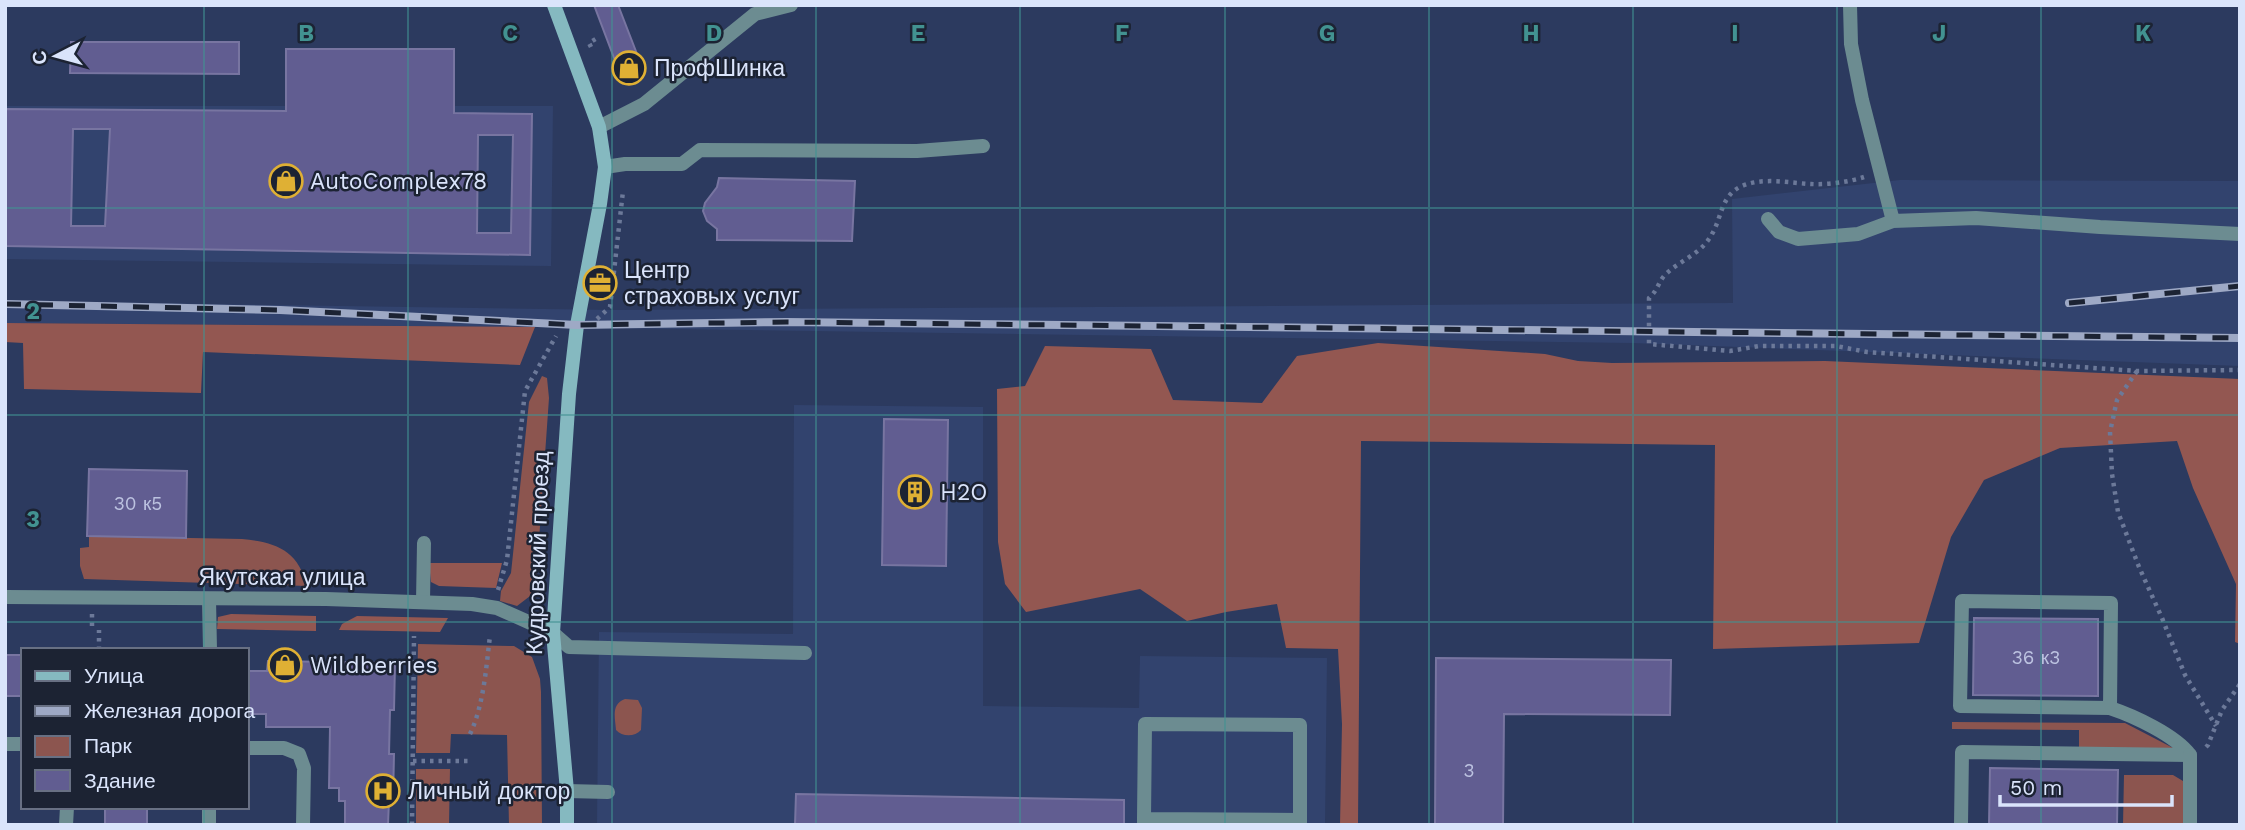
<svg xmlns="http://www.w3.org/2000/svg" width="2245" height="830" viewBox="0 0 2245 830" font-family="'Work Sans',sans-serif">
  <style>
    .built { fill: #32436e }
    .green { fill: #8c554f }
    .forest { fill: #935751 }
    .building { fill: #615d91; stroke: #7875a1; stroke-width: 2; fill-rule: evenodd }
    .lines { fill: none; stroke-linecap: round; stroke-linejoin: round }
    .path { stroke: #6c7999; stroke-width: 4.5; stroke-dasharray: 3.5 5; stroke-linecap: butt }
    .lane { stroke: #6c8c91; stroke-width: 14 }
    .street { stroke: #6c8c91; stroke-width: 14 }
    .secondary { stroke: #85b9c0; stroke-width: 14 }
    .rail-casing { stroke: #9ea9c5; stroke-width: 8 }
    .rail { stroke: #1c2333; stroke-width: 5; stroke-dasharray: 16; stroke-linecap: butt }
    .grid { fill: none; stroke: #429291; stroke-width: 2; stroke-opacity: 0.55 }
    .labels { text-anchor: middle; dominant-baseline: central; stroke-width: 5; stroke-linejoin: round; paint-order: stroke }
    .number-label { font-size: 19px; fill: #bcc2e0 }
    .poi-label { font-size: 23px; fill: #dae4fb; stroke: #1c2333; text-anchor: start }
    .street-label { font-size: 23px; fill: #dae4fb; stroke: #1c2333 }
    .grid-label { font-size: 23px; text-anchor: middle; font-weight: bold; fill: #429291; stroke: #1c2333; stroke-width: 5; stroke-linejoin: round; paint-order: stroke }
  </style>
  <rect width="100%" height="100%" fill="#2c3a5f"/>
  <path class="built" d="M 5,106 L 553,106 L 551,266 L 5,259 Z
    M 1900,180 L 2240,181 L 2240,366 L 1632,343 L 535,327 L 5,323 L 5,301 L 615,310 L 1733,303 L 1732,199 Z
    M 794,405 L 983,407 L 983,706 L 1139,708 L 1140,656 L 1327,658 L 1325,825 L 597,825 L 599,632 L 793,634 Z"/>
  <path class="green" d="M 542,376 L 547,378 L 549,398 L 536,583 L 534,593 L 517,606 L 500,601 L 501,591 L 511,573 L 529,402 Z
    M 89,536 L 242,539 C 276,542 298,550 307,586 L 84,579 L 80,566 L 80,548 L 89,547 Z
    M 418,644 L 514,646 L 532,657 L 540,679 L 541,692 L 542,825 L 509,825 L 507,735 L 451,734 L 450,753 L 416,753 Z
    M 625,699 L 638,700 L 642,708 L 641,730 C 635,737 622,737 616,730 C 615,717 611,704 625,699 Z
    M 1952,722 L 2125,723 L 2177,750 L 2079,749 L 2079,730 L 1952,729 Z
    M 416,769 L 450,769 L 449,825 L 416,825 Z
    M 2124,775 L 2173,775 L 2183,781 L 2185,825 L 2123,825 Z"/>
  <path class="forest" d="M 5,323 L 535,327 L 520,365 L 203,352 L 201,393 L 24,389 L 23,343 L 5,342 Z
    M 1378,343 L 1545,354 L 1578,361 L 1612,363 L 1825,361 L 2240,379 L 2240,644 L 2235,642 L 2236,584 L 2193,488 L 2177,441 L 2060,448 L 1984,480 L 1951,537 L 1919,643 L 1713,649 L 1715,445 L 1361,441 L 1358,825 L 1340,825 L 1342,724 L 1338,649 L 1286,648 L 1277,604 L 1226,612 L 1187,621 L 1140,589 L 1026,612 L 1005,584 L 998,542 L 997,389 L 1025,386 L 1045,346 L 1151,349 L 1173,400 L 1262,403 L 1297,356 Z
    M 429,563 L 502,563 L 496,588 L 439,586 L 431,582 Z
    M 231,614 L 316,616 L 316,631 L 217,629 L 218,617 Z
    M 357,616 L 448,618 L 440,632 L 339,630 L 342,624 Z"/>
  <path class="building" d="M 594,5 L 618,5 L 644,72 L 622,79 Z
    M 71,42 L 239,42 L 239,74 L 70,73 Z
    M 286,49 L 454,49 L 454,113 L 532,114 L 530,255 L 5,246 L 5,109 L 286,111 ZM 73,129 L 110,129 L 105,226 L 71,226 ZM 478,135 L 513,135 L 511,233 L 477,233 Z
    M 719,178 L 855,181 L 852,241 L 717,240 L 717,229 L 707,221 L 703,211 L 705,203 L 717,187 Z
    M 884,419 L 948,420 L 946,566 L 882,565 Z
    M 89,469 L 187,471 L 186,538 L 87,536 Z
    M 1974,618 L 2098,619 L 2098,696 L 1973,695 Z
    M 5,655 L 23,655 L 23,696 L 5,696 Z
    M 1436,658 L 1671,660 L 1670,715 L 1504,714 L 1503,825 L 1435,825 Z
    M 268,661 L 395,663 L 394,710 L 390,710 L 389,754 L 394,754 L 393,800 L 389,800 L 388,825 L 345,825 L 345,801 L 339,801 L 339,788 L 329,788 L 330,727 L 266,727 L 266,714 L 247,714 L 247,671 L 267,671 Z
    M 1990,768 L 2118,770 L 2117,825 L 1989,825 Z
    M 796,794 L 1124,800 L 1124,825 L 795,825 Z
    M 105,807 L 147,807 L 147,825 L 105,825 Z"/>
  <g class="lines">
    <path class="path" d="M 591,47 L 589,43 L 599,37
      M 1864,177 C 1849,182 1827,185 1811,184 C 1789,183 1763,177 1742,186 C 1721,195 1722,217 1712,234 C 1701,255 1679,260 1664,276 C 1658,283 1658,290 1649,298 L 1649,344 L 1730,351 L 1759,346 L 1836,346 L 1867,352 L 2137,371 L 2240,370
      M 597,319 L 610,307 L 623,191
      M 2137,371 L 2117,400 L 2110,432 L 2112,474 L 2118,512 L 2139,567 L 2162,618 L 2185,675 L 2216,726
      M 498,590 L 507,560 L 525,391 L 556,336
      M 92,614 L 92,630
      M 99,650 L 99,630
      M 470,734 C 484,704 486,668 490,636
      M 2206,747 L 2208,745 L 2222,710 L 2240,684
      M 413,761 L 470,761
      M 412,825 L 414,636"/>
    <path class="lane" d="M 599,127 L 644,104 L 755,14 L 791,5
      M 605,167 L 625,164 L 682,164 L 700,150 L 917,151 L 983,146
      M 1768,219 L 1779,232 L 1798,239 L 1858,234 L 1893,221 L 1862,100 L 1851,44 L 1850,5
      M 1893,221 L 1976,218 L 2100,227 L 2240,234
      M 209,599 L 210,650
      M 423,601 L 424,543
      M 553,633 L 569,647 L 805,653
      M 2110,708 L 2111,603 L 1962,601 L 1960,706 L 2110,708 C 2134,716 2175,735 2190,755
      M 5,744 L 23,744
      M 247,748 L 284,748 L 299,754 L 304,768 L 303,825
      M 567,791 L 608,792
      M 1144,819 L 1145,724 L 1300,725 L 1300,820
      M 66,825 L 67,807
      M 209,825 L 209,807
      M 1144,825 L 1144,819 L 1300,820 L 1300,825
      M 1961,825 L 1962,752 L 2190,755"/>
    <path class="street" d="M 5,597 L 326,599 L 472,604 L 497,608 L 553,633
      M 2190,755 L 2190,825"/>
    <path class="secondary" d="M 554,5 L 599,127 L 605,167 L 600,204 L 577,325 L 569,394 L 553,633 L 567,791 L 567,825"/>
    <defs>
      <path id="rail" d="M 2069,303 L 2240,286
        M 5,304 L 280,310 L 577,325 L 787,322 L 2240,338"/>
    </defs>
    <use href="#rail" class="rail-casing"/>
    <use href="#rail" class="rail"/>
  </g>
  <path class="grid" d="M 204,5 L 204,650M 408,5 L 408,825M 612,5 L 612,825M 816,5 L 816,825M 1020,5 L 1020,825M 1225,5 L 1225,825M 1429,5 L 1429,825M 1633,5 L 1633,825M 1837,5 L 1837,825M 2041,5 L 2041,825M 5,208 L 2240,208M 5,415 L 2240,415M 5,622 L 2240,622M 204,807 L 204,825"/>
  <defs>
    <symbol id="shop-ring" viewBox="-11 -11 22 22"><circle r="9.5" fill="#1c2333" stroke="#dfb034" stroke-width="1.5"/><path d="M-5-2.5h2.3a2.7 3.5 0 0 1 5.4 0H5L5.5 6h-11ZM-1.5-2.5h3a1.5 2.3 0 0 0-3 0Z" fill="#dfb034"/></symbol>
    <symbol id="office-ring" viewBox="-11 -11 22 22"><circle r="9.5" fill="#1c2333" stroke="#dfb034" stroke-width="1.5"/><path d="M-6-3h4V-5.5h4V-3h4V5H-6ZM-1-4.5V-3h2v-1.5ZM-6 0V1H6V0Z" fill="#dfb034"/></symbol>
    <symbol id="building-ring" viewBox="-11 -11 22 22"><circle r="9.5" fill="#1c2333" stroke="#dfb034" stroke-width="1.5"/><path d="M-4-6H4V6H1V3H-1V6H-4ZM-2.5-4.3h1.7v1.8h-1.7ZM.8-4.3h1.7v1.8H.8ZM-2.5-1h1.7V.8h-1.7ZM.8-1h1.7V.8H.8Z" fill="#dfb034"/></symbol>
    <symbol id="hospital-ring" viewBox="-11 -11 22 22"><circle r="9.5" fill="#1c2333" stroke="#dfb034" stroke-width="1.5"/><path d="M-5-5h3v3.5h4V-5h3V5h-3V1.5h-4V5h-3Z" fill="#dfb034"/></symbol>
  </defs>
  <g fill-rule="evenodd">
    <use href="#shop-ring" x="610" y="49" width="38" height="38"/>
    <use href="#shop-ring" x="267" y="162" width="38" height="38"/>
    <use href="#office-ring" x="581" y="264" width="38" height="38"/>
    <use href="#building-ring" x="896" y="473" width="38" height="38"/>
    <use href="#shop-ring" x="266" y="646" width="38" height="38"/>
    <use href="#hospital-ring" x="364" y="772" width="38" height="38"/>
  </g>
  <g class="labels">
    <g class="number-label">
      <text x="138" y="503">30 к5</text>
      <text x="2036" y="657">36 к3</text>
      <text x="1469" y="770">3</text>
    </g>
    <g class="poi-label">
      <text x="654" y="68">ПрофШинка</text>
      <text x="310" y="181">AutoComplex78</text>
      <text x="624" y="270">Центр<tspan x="624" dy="26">страховых услуг</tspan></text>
      <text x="940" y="492">H2O</text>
      <text x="310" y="665">Wildberries</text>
      <text x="408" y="791">Личный доктор</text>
    </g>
    <g class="street-label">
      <text transform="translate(538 553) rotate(-88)">Кудровский проезд</text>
      <text x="282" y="577">Якутская улица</text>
    </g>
  </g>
  <g class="grid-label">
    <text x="306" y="41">B</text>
    <text x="510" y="41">C</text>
    <text x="714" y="41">D</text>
    <text x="918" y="41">E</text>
    <text x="1122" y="41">F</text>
    <text x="1327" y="41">G</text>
    <text x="1531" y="41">H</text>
    <text x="1735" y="41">I</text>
    <text x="1939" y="41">J</text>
    <text x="2143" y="41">K</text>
    <text x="33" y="319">2</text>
    <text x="33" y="527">3</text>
  </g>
  <rect width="2245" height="830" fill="none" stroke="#dae4fb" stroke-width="14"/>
  <rect x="21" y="648" width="228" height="161" fill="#1c2333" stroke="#687083" stroke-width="2"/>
  <rect x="35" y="671" width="35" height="10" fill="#85b9c0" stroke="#687083" stroke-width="2"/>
  <text x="84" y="683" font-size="21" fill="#dae4fb">Улица</text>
  <rect x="35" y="706" width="35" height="10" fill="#9ea9c5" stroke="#687083" stroke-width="2"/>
  <text x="84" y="718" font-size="21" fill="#dae4fb">Железная дорога</text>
  <rect x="35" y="736" width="35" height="21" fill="#8c554f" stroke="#687083" stroke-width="2"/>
  <text x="84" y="753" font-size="21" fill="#dae4fb">Парк</text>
  <rect x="35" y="770" width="35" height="21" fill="#615d91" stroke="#687083" stroke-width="2"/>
  <text x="84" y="788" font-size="21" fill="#dae4fb">Здание</text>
  <g transform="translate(56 56) rotate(264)" stroke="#1c2333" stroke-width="5" paint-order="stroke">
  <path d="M0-5L12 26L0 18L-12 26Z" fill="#dae4fb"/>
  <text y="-10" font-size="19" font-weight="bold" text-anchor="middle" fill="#dae4fb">С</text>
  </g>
  <path d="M2000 795v10h172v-10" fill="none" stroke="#dae4fb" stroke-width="3.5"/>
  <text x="2010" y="795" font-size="21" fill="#dae4fb" stroke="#1c2333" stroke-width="5" paint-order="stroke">50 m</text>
</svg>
